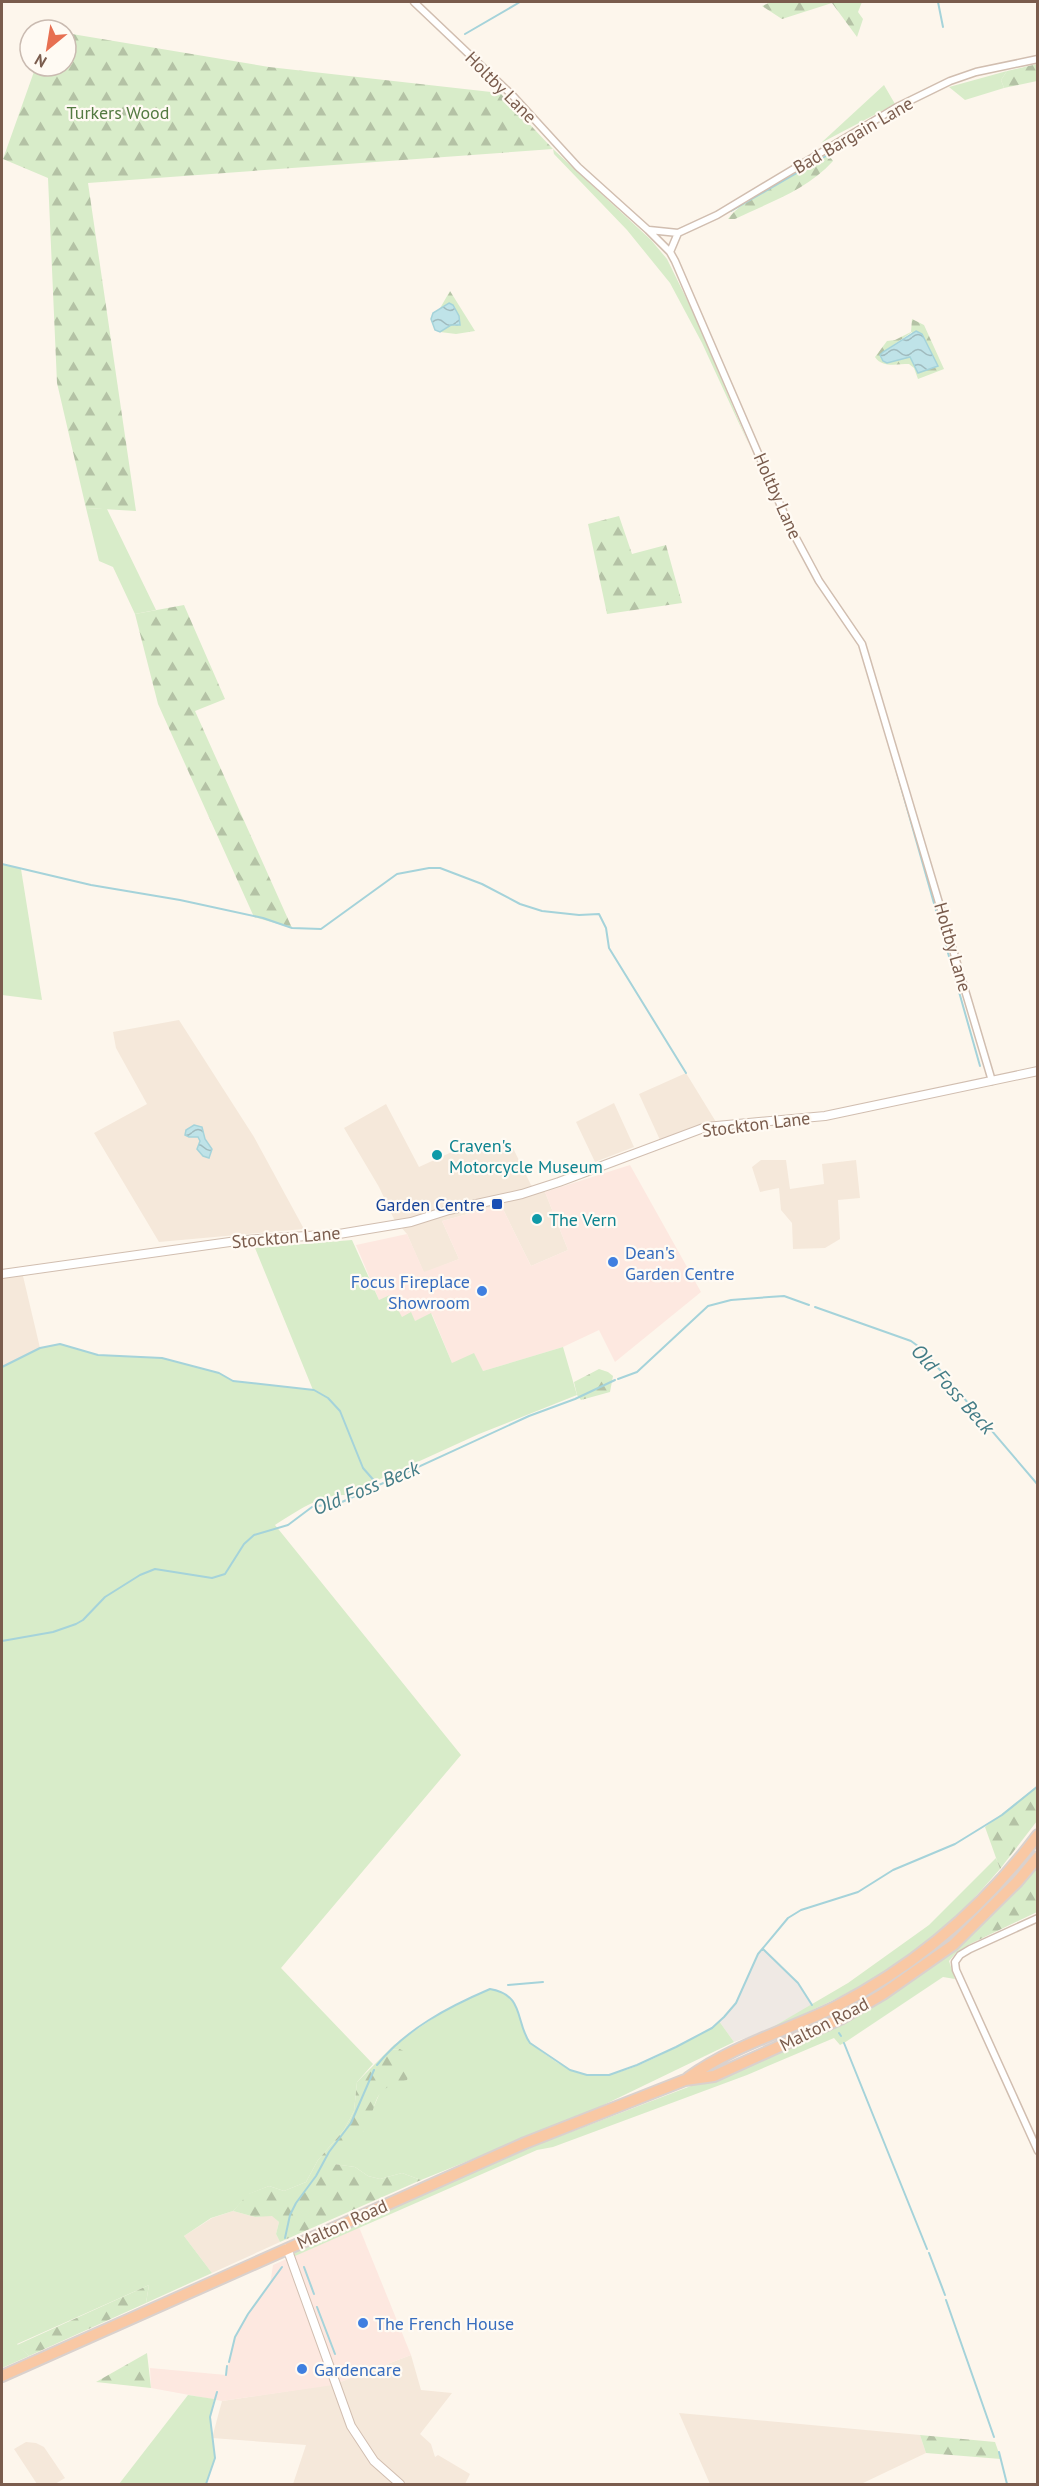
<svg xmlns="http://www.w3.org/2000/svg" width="1039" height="2486" viewBox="0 0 1039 2486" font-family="'PT Sans',sans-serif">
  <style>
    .residential { fill: #f5e8da }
    .commercial { fill: #fde8e0 }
    .industrial { fill: #efe9e4 }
    .grass { fill: #d8ecc9 }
    .forest { fill: url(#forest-firs); fill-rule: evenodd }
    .water { fill: url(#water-waves); stroke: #a5d3da; stroke-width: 1.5 }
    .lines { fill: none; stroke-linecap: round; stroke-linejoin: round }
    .stream { stroke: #a5d3da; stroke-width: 2 }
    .minor-casing { stroke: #d1beb0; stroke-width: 9 }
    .tertiary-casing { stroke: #d1beb0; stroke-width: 10 }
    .trunk-casing { stroke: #dad1cd; stroke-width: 14 }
    .minor { stroke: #fff; stroke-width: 6 }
    .tertiary { stroke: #fff; stroke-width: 8 }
    .trunk { stroke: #f9c8a4; stroke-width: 10 }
    .culture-dot { fill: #0f9aa8; stroke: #fffaf3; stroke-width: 2 }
    .transit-dot { fill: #1a4fb4; stroke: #fffaf3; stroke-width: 2 }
    .shop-dot { fill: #3f7fe0; stroke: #fffaf3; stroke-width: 2 }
    .labels { text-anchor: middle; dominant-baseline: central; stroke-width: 4.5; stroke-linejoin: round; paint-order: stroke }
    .street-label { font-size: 18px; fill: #7a5c4d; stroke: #fffaf3 }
    .park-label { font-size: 18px; fill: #537a41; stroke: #fffaf3 }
    .culture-label { font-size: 18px; fill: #0d838f; stroke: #fffaf3; text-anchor: start }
    .transit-label { font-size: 18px; fill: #164399; stroke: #fffaf3; text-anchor: end }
    .shop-label { font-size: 18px; fill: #366cbe; stroke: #fffaf3; text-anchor: start }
    .water-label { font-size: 20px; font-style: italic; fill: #437c86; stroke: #fffaf3 }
  </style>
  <defs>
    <pattern id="forest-firs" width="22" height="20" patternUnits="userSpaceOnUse" patternTransform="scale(1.5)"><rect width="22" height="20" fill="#d8ecc9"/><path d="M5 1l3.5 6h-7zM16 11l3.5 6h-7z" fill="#b4c2a5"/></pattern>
    <pattern id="water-waves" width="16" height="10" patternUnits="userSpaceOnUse" patternTransform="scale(1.5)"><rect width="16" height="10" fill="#bfe3e8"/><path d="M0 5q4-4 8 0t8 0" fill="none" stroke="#a0bbbe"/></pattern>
  </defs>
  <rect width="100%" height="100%" fill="#fdf6ec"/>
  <path class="residential" d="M 179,1020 L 254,1137 L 304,1229 L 159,1242 L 94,1133 L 147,1104 L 116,1048 L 113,1032 Z
    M 686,1073 L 716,1122 L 660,1140 L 639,1094 Z
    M 614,1103 L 634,1147 L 595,1162 L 576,1122 Z
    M 386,1104 L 419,1167 L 454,1151 L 511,1144 L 531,1185 L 545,1192 L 568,1250 L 531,1266 L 501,1205 L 442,1221 L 459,1259 L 424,1273 L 407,1234 L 394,1219 L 379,1187 L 344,1128 Z
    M 761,1160 L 786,1160 L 790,1189 L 824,1184 L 822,1164 L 856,1160 L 860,1198 L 838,1200 L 840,1239 L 825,1248 L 793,1249 L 792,1223 L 781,1210 L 779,1188 L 760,1192 L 752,1167 Z
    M 2,1275 L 23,1276 L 40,1348 L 2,1367 Z
    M 233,2211 L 255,2217 L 272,2215 L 279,2222 L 276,2234 L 280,2242 L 212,2273 L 184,2236 L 212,2218 Z
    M 411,2355 L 421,2390 L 452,2393 L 420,2434 L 431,2444 L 435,2457 L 438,2455 L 470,2474 L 465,2484 L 293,2484 L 306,2445 L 212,2438 L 222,2401 L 335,2384 Z
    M 679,2413 L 920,2435 L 926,2453 L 861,2484 L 710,2484 Z
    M 26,2442 L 36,2443 L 44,2447 L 65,2478 L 55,2484 L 37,2484 L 14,2449 Z"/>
  <path class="commercial" d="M 630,1165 L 701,1292 L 615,1362 L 599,1330 L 563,1347 L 483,1371 L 452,1363 L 432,1314 L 415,1321 L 402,1317 L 379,1300 L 356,1245 L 407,1234 L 424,1272 L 459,1259 L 442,1221 L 501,1205 L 531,1266 L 568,1250 L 545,1192 Z
    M 359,2227 L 411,2355 L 333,2385 L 222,2401 L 151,2388 L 150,2368 L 226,2375 L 235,2337 L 248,2314 L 270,2285 L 273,2265 Z"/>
  <path class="industrial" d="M 762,1948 L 798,1983 L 812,2005 L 766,2031 L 734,2042 L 719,2021 L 736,2003 L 753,1964 Z"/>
  <path class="grass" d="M 1007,71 L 1001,80 L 1004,88 L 965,100 L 949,87 Z
    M 884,85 L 895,104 L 821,143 Z
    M 553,149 L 651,240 L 667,259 L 694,314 L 749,445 L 702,343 L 670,283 L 627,230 L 554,154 Z
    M 86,508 L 107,509 L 156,610 L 135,614 L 113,567 L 99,561 Z
    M 2,864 L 21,869 L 42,1000 L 2,995 Z
    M 352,1240 L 379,1300 L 390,1295 L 402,1317 L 411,1312 L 415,1321 L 431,1313 L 452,1363 L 474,1353 L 483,1371 L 563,1347 L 577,1395 L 479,1434 L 345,1495 C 320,1494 296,1512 275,1525 L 461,1755 L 281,1968 L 373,2064 L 357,2082 L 354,2111 L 344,2130 L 318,2160 L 306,2182 L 284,2191 L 269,2186 L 249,2194 L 233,2211 L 211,2218 L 184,2236 L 212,2273 L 146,2303 L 149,2285 L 17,2344 L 29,2356 L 2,2368 L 2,1367 L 40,1348 L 60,1344 L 98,1355 L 162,1358 L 219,1373 L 233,1381 L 313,1390 L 255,1248 Z
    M 996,1858 L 1000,1869 C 975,1898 949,1926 918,1949 C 872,1984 818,2008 766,2031 L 848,1983 L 929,1925 Z
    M 970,1937 L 970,1944 L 956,1953 L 949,1961 L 955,1979 L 943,1977 L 844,2043 L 840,2045 L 834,2038 L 747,2075 L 553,2147 L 537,2150 L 295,2256 L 292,2250 L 542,2143 L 743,2066 L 842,2024 L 917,1977 Z
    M 490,1989 C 525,1995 515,2022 530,2043 C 547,2055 566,2072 587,2075 C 625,2081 678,2044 712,2028 L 719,2021 L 734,2042 L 589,2112 L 421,2180 L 402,2173 L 380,2179 L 368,2176 L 355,2167 L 333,2164 L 363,2132 L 381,2090 L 391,2084 L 400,2049 L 389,2050 L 394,2045 L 445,2010 Z
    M 188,2395 L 214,2399 L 210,2417 L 215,2458 L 206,2484 L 119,2484 Z"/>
  <path class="forest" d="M 771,2 L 862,2 L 858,12 L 863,19 L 857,37 L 832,3 L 782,19 L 762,6 Z
    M 66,33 L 269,67 L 500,93 L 553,149 L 88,183 L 136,511 L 86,508 L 57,383 L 48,178 L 3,159 L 36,66 L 66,66 Z
    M 1037,64 L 1037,81 L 1004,88 L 1001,80 L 1007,71 Z
    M 827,153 L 833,161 C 807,190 770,202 735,219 L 728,219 C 742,199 803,167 827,153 Z
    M 450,291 L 475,331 L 456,334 L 440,332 L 451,325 L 456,326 L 439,310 Z
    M 912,319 L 924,325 L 944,369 L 918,379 L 914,368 L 909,364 C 897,364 882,368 875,357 L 887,341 L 895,340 L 911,332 ZM 912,332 L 919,373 L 910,357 L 883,352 Z
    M 619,516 L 632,554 L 666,545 L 682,603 L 607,614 L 588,524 Z
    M 184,605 L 225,699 L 195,711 L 292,928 L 254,917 L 158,704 L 135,614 Z
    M 599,1369 L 608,1372 L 613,1376 L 610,1392 L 581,1400 L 577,1395 L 574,1382 Z
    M 1037,1786 L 1037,1821 L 1000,1869 L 985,1827 Z
    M 1037,1866 L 1037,1912 L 970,1944 L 970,1937 L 1015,1893 Z
    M 400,2049 L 415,2058 L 407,2080 C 367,2090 381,2104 363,2133 C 355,2145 343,2154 334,2164 L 355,2167 L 368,2176 L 380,2179 L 402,2173 L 421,2180 L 280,2242 L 276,2234 L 279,2222 L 272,2216 L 255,2217 L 233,2211 L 248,2194 L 269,2186 L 284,2191 L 306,2182 L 318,2160 L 344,2130 L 354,2111 L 357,2082 L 389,2050 Z
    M 149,2285 L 146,2303 L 29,2356 L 17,2345 Z
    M 147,2353 L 151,2388 L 96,2382 Z
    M 920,2435 L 995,2442 L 1001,2459 L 926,2453 Z"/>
  <path class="water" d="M 449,303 L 453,305 L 459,316 L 460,325 L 451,325 L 440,332 L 435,330 L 431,319 L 433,313 Z
    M 916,331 L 922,334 L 938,366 L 918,373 L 910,357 L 887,363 L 883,361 L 880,355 L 883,352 Z
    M 194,1125 L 202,1127 L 205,1139 L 212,1149 L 209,1158 L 203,1156 L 197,1149 L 200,1141 L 198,1137 L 189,1137 L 185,1135 L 186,1130 Z"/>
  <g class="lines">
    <path class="stream" d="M 779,2 L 791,2
      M 938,2 L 943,27
      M 465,34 L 520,2
      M 731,211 L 826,156
      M 894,762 L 980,1066
      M 2,864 L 91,885 L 180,900 L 263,918 L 292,928 L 321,929 L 397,874 L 429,868 L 440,868 L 482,884 L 520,904 L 542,911 L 579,915 L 599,914 L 606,928 L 609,948 L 686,1073
      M 815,1307 L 911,1341 L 922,1349 L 1038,1485
      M 2,1367 L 40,1348 L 60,1344 L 98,1355 L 162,1358 L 219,1373 L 233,1381 L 314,1390 L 328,1398 L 340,1411 L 363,1468 L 377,1484
      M 618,1379 L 637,1372 L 708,1306 L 731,1300 L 769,1297 L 784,1296 L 809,1305
      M 2,1641 L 53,1632 L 76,1624 L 83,1620 L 105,1597 L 140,1575 L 155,1569 L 212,1578 L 225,1574 L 244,1544 L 254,1535 L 288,1525 L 312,1507 L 342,1502 L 529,1416 L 575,1399 L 615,1380
      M 763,1949 L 798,1983 L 812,2005
      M 508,1985 L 543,1982
      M 839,2033 L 841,2036
      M 844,2043 L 927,2249
      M 377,2065 C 406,2029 448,2007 490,1989 C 525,1995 515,2022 530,2043 L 570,2070 L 587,2075 L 609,2075 L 637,2065 L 676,2047 L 712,2028 L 724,2017 L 736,2003 L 758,1954 L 788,1918 L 801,1910 L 858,1892 L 893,1870 L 955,1844 L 1002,1815 L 1038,1786
      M 285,2238 L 290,2215 L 296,2203 L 316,2176 L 329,2152 L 351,2123 L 374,2070
      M 929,2253 L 945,2295
      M 304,2267 L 314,2294
      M 946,2300 L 994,2437
      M 317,2307 L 335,2354
      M 229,2362 L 235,2337 L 248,2314 L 282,2267
      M 226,2375 L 227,2366
      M 999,2452 L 1007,2484
      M 206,2484 L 215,2458 L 210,2417 L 217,2392"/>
    <defs>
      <path id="minor" d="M 414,2 L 513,96 L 578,167 L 648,230 L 670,252 L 675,261 L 789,525 L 819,581 L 862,644 L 992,1081
        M 649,230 L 678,233 L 717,215 L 897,107 L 950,81 L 976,72 L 1038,59
        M 670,252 L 678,233
        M 1038,1918 L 970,1949 L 960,1955 L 955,1962 L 956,1970 L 1038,2151"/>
      <path id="tertiary" d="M 2,1274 L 244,1240 L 339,1234 L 411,1222 L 449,1210 L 522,1194 L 559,1182 L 706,1127 L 825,1116 L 1038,1071
        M 287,2248 L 351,2426 L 374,2461 L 400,2484"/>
      <path id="trunk" d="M 688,2078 C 732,2046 786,2031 835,2007 C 915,1966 984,1907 1038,1835
        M 2,2376 L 525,2143 L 685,2080 L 714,2076 L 842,2018 L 883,1994 L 953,1945 L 1017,1882 L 1038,1857"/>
    </defs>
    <use href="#minor" class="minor-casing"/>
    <use href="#tertiary" class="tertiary-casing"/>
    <use href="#trunk" class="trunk-casing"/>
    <use href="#minor" class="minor"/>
    <use href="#tertiary" class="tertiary"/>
    <use href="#trunk" class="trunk"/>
  </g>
  <g class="culture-dot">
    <circle cx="437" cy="1155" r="6"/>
    <circle cx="537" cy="1219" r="6"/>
  </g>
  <rect class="transit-dot" x="491" y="1198" width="12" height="12" rx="3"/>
  <g class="shop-dot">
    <circle cx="613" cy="1262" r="6"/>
    <circle cx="482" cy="1291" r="6"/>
    <circle cx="363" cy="2323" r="6"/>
    <circle cx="302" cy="2369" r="6"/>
  </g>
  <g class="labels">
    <g class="street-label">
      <text transform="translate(501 87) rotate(45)">Holtby Lane</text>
      <text transform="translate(853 135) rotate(-30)">Bad Bargain Lane</text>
      <text transform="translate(778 496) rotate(66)">Holtby Lane</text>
      <text transform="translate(953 947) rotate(74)">Holtby Lane</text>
      <text transform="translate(756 1124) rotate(-7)">Stockton Lane</text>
      <text transform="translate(286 1237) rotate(-5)">Stockton Lane</text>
      <text transform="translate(824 2024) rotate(-27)">Malton Road</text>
      <text transform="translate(342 2224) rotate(-24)">Malton Road</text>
    </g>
    <g class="park-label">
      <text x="118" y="112">Turkers Wood</text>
    </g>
    <g class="culture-label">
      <text x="449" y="1145">Craven's<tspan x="449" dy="21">Motorcycle Museum</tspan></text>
      <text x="549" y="1219">The Vern</text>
    </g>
    <g class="transit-label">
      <text x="485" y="1204">Garden Centre</text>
    </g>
    <g class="shop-label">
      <text x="625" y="1252">Dean's<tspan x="625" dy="21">Garden Centre</tspan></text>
      <text x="470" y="1281" text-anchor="end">Focus Fireplace<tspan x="470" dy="21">Showroom</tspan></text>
      <text x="375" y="2323">The French House</text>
      <text x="314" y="2369">Gardencare</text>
    </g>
    <g class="water-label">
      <text transform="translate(953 1389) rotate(48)">Old Foss Beck</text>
      <text transform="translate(366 1488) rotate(-22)">Old Foss Beck</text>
    </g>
  </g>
  <rect width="1039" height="2486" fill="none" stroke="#7a5c4d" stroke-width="6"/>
  <g transform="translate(48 48) rotate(210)"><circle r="28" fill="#fffaf3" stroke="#cabbb1" stroke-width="1.5"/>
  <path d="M0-4.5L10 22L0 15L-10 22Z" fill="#e76f51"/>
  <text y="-9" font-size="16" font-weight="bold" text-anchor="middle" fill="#7a5c4d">N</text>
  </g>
</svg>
